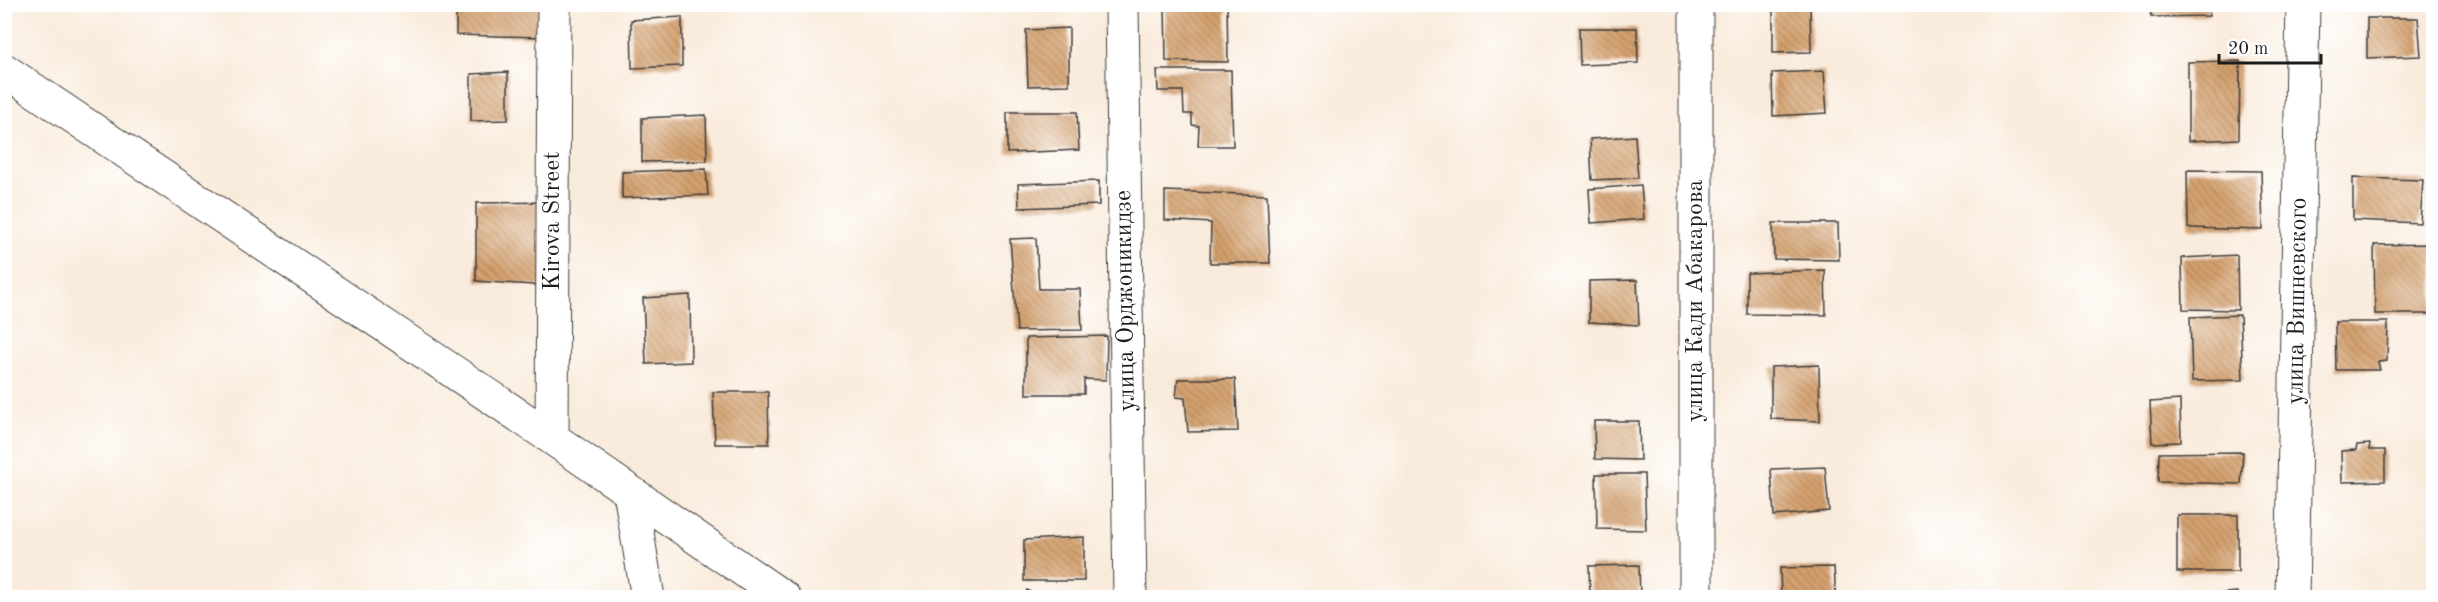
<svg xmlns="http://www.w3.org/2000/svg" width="2438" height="602" viewBox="0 0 2438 602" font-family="'Old Standard TT',serif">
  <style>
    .building { fill: url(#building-back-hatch) }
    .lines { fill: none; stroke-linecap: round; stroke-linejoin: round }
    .minor-casing { stroke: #3d3b39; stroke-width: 35 }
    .minor { stroke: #fff; stroke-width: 33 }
    .labels { text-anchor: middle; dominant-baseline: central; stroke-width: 5; stroke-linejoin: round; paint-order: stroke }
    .street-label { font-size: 24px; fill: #1c1c1c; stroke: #fff }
  </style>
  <defs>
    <pattern id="building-back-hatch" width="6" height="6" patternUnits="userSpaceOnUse" patternTransform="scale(1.5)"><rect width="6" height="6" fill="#d4a06d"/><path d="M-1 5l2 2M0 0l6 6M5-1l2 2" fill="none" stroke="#ab8259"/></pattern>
  </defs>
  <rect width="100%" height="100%" fill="#fff"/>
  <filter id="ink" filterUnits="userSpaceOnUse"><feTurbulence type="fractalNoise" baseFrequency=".0167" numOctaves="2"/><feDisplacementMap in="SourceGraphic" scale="12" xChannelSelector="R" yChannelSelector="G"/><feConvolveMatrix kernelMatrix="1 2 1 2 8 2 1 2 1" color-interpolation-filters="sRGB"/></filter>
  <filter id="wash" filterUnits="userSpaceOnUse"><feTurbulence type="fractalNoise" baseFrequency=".008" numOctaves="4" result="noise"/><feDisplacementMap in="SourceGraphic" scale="24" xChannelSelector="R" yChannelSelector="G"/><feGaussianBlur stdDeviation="1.35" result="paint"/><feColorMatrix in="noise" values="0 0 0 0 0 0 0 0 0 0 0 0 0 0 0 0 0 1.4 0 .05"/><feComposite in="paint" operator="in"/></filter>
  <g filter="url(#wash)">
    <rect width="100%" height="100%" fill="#f9ebdb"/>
    <g id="blocks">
      <path class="building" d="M 456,4 L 542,4 L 543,37 L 456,35 Z
        M 1227,4 L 1228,62 L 1166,61 L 1165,6 Z
        M 1773,4 L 1810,4 L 1811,52 L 1773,53 Z
        M 2150,4 L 2208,4 L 2209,16 L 2151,17 Z
        M 682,17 L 682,66 L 632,68 L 631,20 Z
        M 2367,18 L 2418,18 L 2421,56 L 2367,58 Z
        M 1069,28 L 1069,85 L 1028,86 L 1026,30 Z
        M 1579,28 L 1637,28 L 1638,63 L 1580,65 Z
        M 2240,61 L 2239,139 L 2188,141 L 2188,62 Z
        M 1157,70 L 1231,70 L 1233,146 L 1198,146 L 1199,126 L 1192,125 L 1192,114 L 1184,114 L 1183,91 L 1158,91 Z
        M 1824,71 L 1827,113 L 1773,116 L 1772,73 Z
        M 508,72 L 508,120 L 471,121 L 471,74 Z
        M 1007,112 L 1077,112 L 1079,150 L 1007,153 Z
        M 706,115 L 707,161 L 642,162 L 642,118 Z
        M 1635,136 L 1638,178 L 1592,180 L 1590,139 Z
        M 706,169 L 708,195 L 622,198 L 622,172 Z
        M 2187,170 L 2261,171 L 2263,230 L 2188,228 Z
        M 2353,178 L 2423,180 L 2420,223 L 2353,220 Z
        M 1099,181 L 1099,205 L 1019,208 L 1018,184 Z
        M 1641,185 L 1644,219 L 1591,223 L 1589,189 Z
        M 1165,191 L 1267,195 L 1270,263 L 1210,263 L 1211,223 L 1165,220 Z
        M 549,202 L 547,286 L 476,281 L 476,203 Z
        M 1773,223 L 1838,223 L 1839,260 L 1774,259 Z
        M 1036,238 L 1039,289 L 1080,289 L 1082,330 L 1017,331 L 1010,239 Z
        M 2434,244 L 2434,314 L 2375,314 L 2374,245 Z
        M 2237,255 L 2238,310 L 2183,309 L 2182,258 Z
        M 1825,270 L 1826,315 L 1747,314 L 1747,273 Z
        M 1637,280 L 1639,325 L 1589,322 L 1589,281 Z
        M 690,295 L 691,362 L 646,364 L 643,298 Z
        M 2240,315 L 2243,380 L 2192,381 L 2190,317 Z
        M 2335,322 L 2388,322 L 2387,361 L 2378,362 L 2380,370 L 2336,370 Z
        M 1107,336 L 1106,380 L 1084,379 L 1084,394 L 1026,394 L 1026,338 Z
        M 1819,365 L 1820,421 L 1771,419 L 1771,367 Z
        M 1178,379 L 1235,379 L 1238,431 L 1188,432 L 1185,398 L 1176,397 Z
        M 713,392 L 768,392 L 769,444 L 715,444 Z
        M 2180,400 L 2181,442 L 2152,443 L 2150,402 Z
        M 1594,421 L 1639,421 L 1640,460 L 1595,459 Z
        M 2370,444 L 2369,450 L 2385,450 L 2385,481 L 2342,482 L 2341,451 L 2356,450 L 2357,445 Z
        M 2243,452 L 2241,484 L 2158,482 L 2159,453 Z
        M 1825,467 L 1829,511 L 1774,516 L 1771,469 Z
        M 1596,474 L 1644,474 L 1646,530 L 1597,529 Z
        M 2177,515 L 2238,515 L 2238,572 L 2177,572 Z
        M 1084,537 L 1084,581 L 1024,581 L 1024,540 Z
        M 1639,565 L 1640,598 L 1590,598 L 1589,566 Z
        M 1834,567 L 1836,598 L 1781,598 L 1780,568 Z
        M 1027,590 L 1040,598 L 1023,598 Z
        M 2237,592 L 2237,598 L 2185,598 L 2184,596 Z"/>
    </g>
  </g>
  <g filter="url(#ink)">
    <use href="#blocks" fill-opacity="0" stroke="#3d3b39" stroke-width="1.5"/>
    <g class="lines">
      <defs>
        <path id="minor" d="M 1122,4 L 1130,598
          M 1696,4 L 1696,598
          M 4,70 L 552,438 L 784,598
          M 552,438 L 554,4
          M 630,492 L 648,598
          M 2292,598 L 2303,4"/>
      </defs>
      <use href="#minor" class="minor-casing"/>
      <use href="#minor" class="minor"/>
    </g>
  </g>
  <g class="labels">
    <g class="street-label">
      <text transform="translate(553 221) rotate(-90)">Kirova Street</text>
      <text transform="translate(1126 301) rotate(-91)">улица Орджоникидзе</text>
      <text transform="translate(1696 301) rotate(-90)">улица Кади Абакарова</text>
      <text transform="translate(2298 301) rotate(-89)">улица Вишневского</text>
    </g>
  </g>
  <rect width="2438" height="602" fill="none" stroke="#fff" stroke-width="24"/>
  <path d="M2219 54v9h102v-9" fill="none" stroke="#1c1c1c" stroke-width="3"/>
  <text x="2228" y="54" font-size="18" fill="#1c1c1c" stroke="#ffffff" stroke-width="4.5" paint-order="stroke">20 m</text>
</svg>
